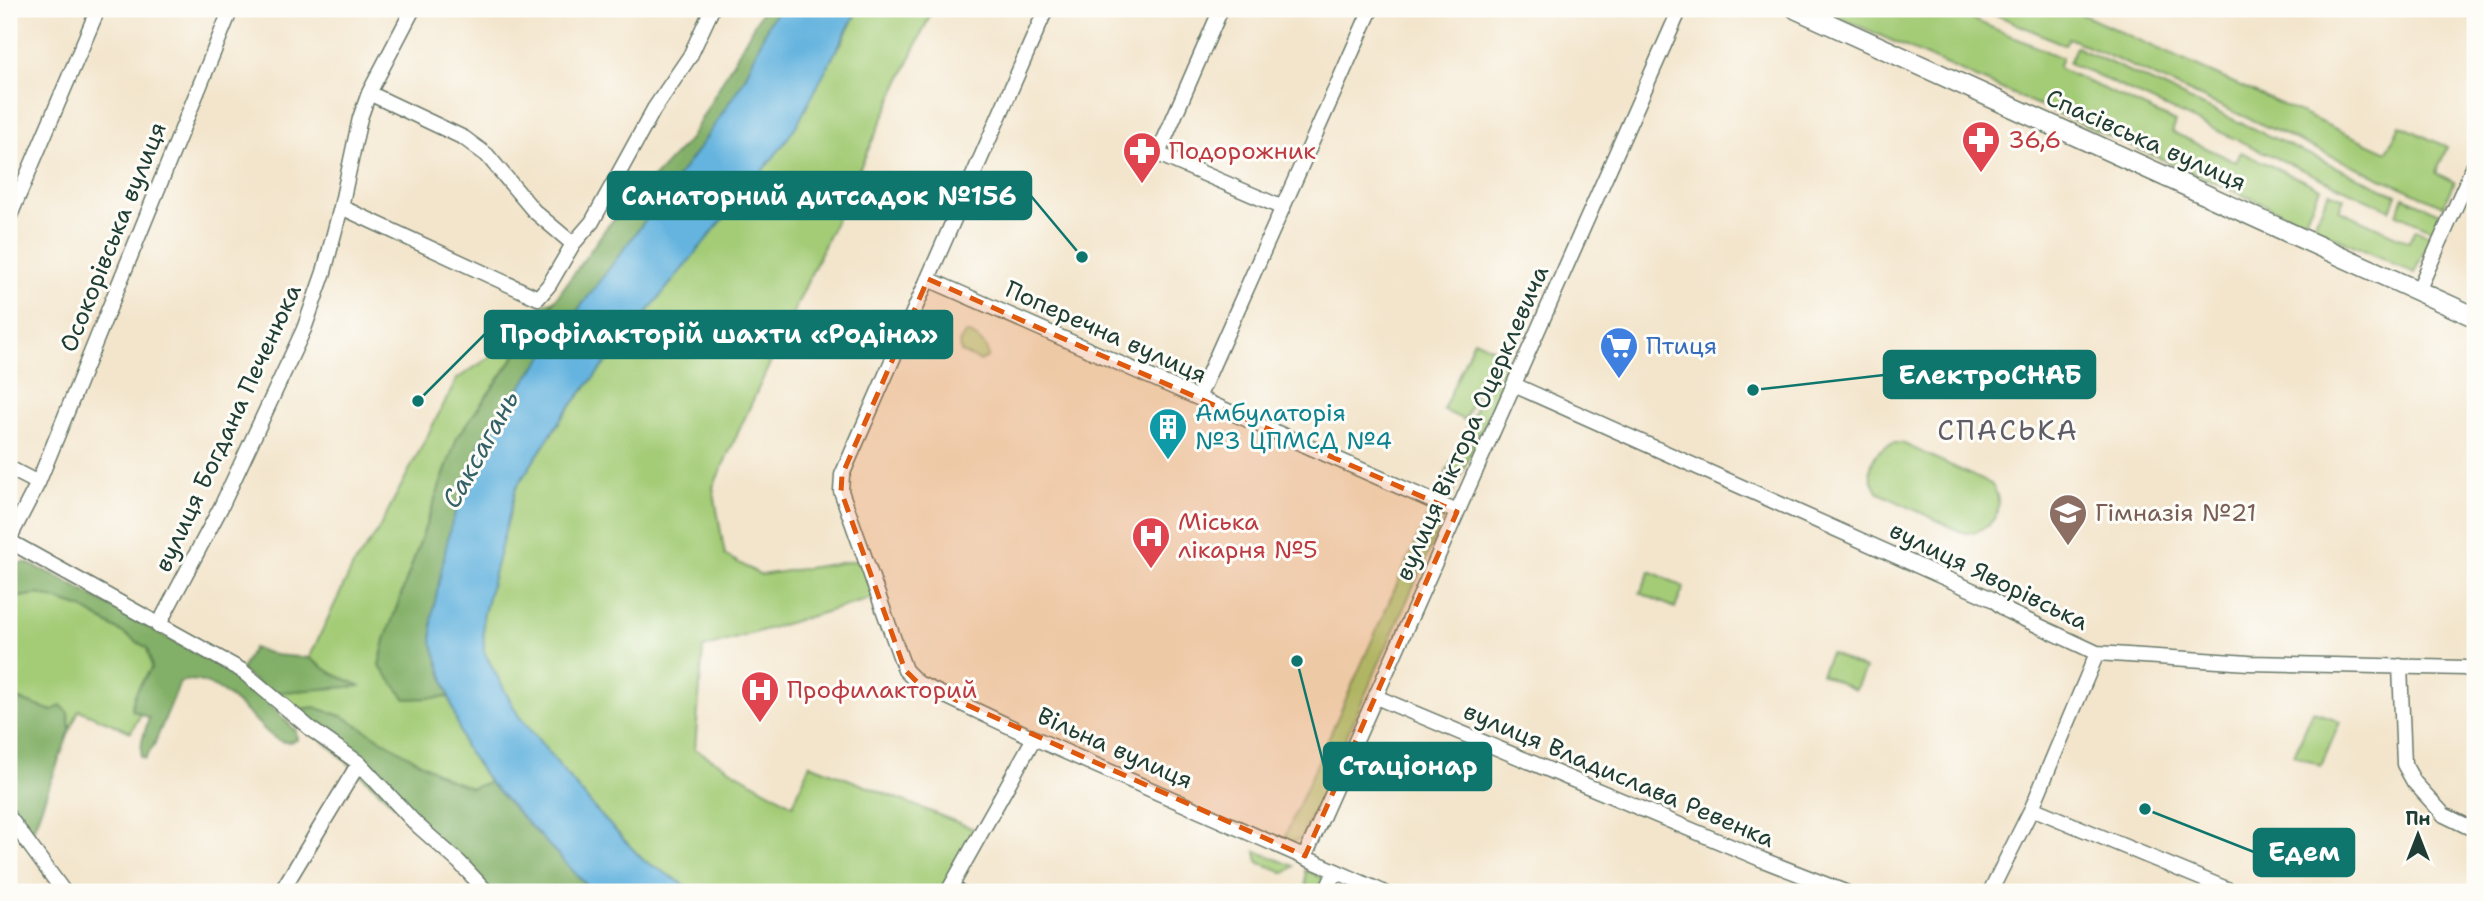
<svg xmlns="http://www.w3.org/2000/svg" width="2484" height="901" viewBox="0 0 2484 901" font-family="'Shantell Sans',sans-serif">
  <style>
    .green { fill: #a4cc77; stroke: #628456; stroke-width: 2 }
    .forest { fill: #83b068; stroke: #51764e; stroke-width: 2 }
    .water { fill: #65b4df; stroke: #42788a; stroke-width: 2 }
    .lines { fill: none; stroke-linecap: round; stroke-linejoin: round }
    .street-casing { stroke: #697869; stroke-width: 17 }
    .secondary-casing { stroke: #697869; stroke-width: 22 }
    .street { stroke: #fff; stroke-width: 14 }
    .secondary { stroke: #fff; stroke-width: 19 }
    .marked { fill: #de580e; fill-opacity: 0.2; stroke: #de580e; stroke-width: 5; stroke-dasharray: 14 9; stroke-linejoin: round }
    .labels { text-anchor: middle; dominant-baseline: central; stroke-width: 6; stroke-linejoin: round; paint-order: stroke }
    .health-label { font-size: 24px; fill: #be3a42; stroke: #fdfcf7; text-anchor: start }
    .street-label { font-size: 24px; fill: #1f3d34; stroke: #fdfcf7 }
    .shop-label { font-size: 24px; fill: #366cbe; stroke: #fdfcf7; text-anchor: start }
    .culture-label { font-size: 24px; fill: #0d838f; stroke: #fdfcf7; text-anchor: start }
    .education-label { font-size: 24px; fill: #785e54; stroke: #fdfcf7; text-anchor: start }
    .water-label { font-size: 26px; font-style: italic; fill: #346167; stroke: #fdfcf7 }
    .quarter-label { font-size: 28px; letter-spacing: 2px; fill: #605c67; stroke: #fdfcf7 }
    .leader { fill: none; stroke: #0f766e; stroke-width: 2.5 }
    .callout-dot { fill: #0f766e; stroke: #fdfcf7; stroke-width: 2.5 }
    .callout { fill: #0f766e; stroke: #0f766e; stroke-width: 2.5 }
    .callout-label { font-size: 26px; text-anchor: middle; font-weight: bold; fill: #fff }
  </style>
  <rect width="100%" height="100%" fill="#fdfcf7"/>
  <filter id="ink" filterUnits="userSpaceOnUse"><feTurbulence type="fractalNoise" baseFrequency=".0143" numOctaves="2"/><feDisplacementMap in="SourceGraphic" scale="14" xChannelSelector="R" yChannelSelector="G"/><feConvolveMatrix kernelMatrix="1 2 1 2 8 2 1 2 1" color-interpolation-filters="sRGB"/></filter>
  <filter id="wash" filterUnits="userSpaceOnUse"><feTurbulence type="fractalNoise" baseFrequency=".00686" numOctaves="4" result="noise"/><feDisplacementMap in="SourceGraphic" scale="28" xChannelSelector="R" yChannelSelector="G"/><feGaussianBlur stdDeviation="1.57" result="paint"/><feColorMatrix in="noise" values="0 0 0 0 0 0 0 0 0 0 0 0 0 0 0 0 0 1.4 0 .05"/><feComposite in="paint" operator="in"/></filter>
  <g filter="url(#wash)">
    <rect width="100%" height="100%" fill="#f3e5cc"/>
    <path class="green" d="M 858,9 L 933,9 L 713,487 L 725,555 L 761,575 L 866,559 L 880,596 L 703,648 L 695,749 L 793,805 L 810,764 L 982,832 L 947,892 L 697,892 L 643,860 L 594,808 L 518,715 L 484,652 L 483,617 L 516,488 L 564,415 L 639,319 L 841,44 Z
      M 1820,9 L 1949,9 L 2062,58 L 2058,68 L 2176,122 L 2172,132 L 2236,162 L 2241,152 L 2320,188 L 2304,222 Z
      M 1983,9 L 2070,9 L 2387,152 L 2400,125 L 2447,147 L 2436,173 L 2454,182 L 2443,206 L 2069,38 L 2065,45 Z
      M 2076,47 L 2397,195 L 2390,210 L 2069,63 Z
      M 2329,192 L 2344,198 L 2339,210 L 2409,242 L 2416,229 L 2431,236 L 2414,273 L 2313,227 Z
      M 2404,197 L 2440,213 L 2433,230 L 2397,214 Z
      M 554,300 L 457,438 L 385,640 L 379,665 L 406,699 L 449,697 L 464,745 L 489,782 L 472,788 L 450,780 L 388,744 L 290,711 L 268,693 L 359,686 L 333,674 L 309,658 L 353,566 L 376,534 L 457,379 L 516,340 L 545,304 Z
      M 965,333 C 976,334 989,347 988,357 L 980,361 L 961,352 L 959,343 Z
      M 1474,340 L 1496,350 L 1464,420 L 1443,410 Z
      M 1500,354 C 1508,357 1511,359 1510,368 L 1481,432 L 1475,434 L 1466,430 Z
      M 1462,439 L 1475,444 L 1448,503 L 1435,497 Z
      M 1895,443 L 1902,443 L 1991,484 C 2009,507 1992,533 1964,533 L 1879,493 C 1863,474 1871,449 1895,443 Z
      M 1431,508 L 1441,512 L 1443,520 L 1301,839 L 1292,842 L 1284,838 Z
      M 1650,571 L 1684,587 L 1675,608 L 1640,593 Z
      M 39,594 L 82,608 L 147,648 L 152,667 L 139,687 L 132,710 L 141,714 L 131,732 L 79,710 L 70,730 L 68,713 L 52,711 L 9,696 L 9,616 L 19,597 Z
      M 1830,653 L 1865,669 L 1855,690 L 1821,674 Z
      M 2313,711 L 2340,722 L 2321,766 L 2294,755 Z
      M 1256,851 L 1294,866 L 1285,873 L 1258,862 Z
      M 1305,870 L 1323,878 L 1317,891 L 1306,886 Z"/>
    <path class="forest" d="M 763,9 L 779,9 L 769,23 L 744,80 L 700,147 L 481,440 L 432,641 L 449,697 L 406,699 L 379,666 L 385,640 L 457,438 L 607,227 L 690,139 Z
      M 24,562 L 54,575 L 236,676 L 260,695 L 296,731 L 297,740 C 293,741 289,743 286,742 C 275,741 266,731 259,724 C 239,705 209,672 180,682 L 154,745 L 145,759 L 141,757 L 142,741 L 149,718 L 132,709 C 132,693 144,680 152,667 L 147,648 L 82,608 L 39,594 L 19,597 L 9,616 L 9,567 Z
      M 253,648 L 275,655 L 309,658 L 333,674 L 361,686 L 268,693 L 241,670 Z
      M 9,696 L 52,711 L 61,705 L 68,713 L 70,730 L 30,838 L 9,807 Z
      M 314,707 L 344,717 L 422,764 L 450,780 L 472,788 L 489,782 L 593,892 L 487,892 L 416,824 L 290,711 Z"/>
    <path class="water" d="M 779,9 L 858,9 L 798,123 L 781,148 L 564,414 L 516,488 L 483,617 L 484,652 L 518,715 L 594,808 L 643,860 L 697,892 L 593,892 L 489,782 L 464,745 L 432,641 L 432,616 L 450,528 L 481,440 L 700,147 L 744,80 L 769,23 Z"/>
  </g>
  <g filter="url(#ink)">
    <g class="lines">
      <defs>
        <path id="street" d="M 1046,9 L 842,475 L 841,491 L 897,648 L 905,670 L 918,683 L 1034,738 L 1383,892
          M 1221,9 L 1158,154 L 1283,208
          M 369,93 L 413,9
          M 341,207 L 538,298 L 549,285 L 573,244
          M 9,218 L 98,9
          M 928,279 L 1457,512
          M 2418,291 L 2475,163
          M 1514,385 L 1992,599 L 2009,612 L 2097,653 L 2249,663 L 2465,668 L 2475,673
          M 1198,398 L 1371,9
          M 9,468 L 38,483
          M 9,539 L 38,483 L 231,9
          M 9,541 L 241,670 L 312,730 L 359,763 L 416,824 L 459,862 L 487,892
          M 158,626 L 221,507 L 304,329 L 324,272 L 341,207 L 360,118 L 369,93 L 464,138 L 487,155 L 534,211 L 573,244 L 592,222 L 654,109 L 690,56 L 712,9
          M 2400,666 L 2404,764 L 2414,782 L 2444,815 L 2475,830
          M 1376,697 L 1763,860 L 1845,892
          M 2032,808 L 2234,892
          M 9,817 L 64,892
          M 1305,856 L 1680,9
          M 281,892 L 359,763
          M 960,892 L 950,888 L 1034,738
          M 1326,892 L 1335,871
          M 1990,892 L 2032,808 L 2097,653"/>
        <path id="secondary" d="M 1796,9 L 2475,317"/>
      </defs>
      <use href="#street" class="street-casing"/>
      <use href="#secondary" class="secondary-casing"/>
      <use href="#street" class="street"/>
      <use href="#secondary" class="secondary"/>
    </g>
  </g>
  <path class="marked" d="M 928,279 L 1457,512 L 1305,856 L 918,683 L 905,670 L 841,491 L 842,475 Z"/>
  <defs>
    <symbol id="pharmacy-pin" viewBox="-11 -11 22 30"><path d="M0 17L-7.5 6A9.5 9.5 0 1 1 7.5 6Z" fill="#e0444e" stroke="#fdfcf7"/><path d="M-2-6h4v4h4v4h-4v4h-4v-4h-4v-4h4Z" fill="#fff"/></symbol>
    <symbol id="supermarket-pin" viewBox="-11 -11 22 30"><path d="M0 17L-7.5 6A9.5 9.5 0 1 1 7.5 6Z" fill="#3f7fe0" stroke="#fdfcf7"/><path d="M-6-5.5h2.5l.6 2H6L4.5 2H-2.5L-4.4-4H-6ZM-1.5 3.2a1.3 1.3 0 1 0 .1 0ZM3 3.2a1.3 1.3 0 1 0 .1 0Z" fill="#fff"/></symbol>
    <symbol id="building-pin" viewBox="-11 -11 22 30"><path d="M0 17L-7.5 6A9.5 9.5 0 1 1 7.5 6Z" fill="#0f9aa8" stroke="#fdfcf7"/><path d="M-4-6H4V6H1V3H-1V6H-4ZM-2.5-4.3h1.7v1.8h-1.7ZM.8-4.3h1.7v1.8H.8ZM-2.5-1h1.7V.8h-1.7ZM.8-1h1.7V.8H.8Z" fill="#fff"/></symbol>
    <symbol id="school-pin" viewBox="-11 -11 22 30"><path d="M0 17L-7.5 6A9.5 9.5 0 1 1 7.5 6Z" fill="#8d6e63" stroke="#fdfcf7"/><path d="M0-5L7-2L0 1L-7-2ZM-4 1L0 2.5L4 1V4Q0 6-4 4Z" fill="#fff"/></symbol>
    <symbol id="hospital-pin" viewBox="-11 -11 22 30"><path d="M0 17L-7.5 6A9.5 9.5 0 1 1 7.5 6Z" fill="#e0444e" stroke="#fdfcf7"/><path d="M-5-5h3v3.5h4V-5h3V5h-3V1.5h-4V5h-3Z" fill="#fff"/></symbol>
  </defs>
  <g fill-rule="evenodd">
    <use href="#pharmacy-pin" x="1959" y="118" width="44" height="60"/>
    <use href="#pharmacy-pin" x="1120" y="129" width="44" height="60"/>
    <use href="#supermarket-pin" x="1597" y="324" width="44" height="60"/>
    <use href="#building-pin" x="1146" y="405" width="44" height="60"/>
    <use href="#school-pin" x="2046" y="491" width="44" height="60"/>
    <use href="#hospital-pin" x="1129" y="514" width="44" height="60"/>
    <use href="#hospital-pin" x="738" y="668" width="44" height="60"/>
  </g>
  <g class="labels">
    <g class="health-label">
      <text x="2008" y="140">36,6</text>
      <text x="1169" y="151">Подорожник</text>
      <text x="1178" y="522">Міська<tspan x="1178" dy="28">лікарня №5</tspan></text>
      <text x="787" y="690">Профилакторий</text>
    </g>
    <g class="street-label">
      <text transform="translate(2146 140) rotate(24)">Спасівська вулиця</text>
      <text transform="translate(113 237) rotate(-68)">Осокорівська вулиця</text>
      <text transform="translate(1106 332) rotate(24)">Поперечна вулиця</text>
      <text transform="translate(1472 423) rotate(-66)">вулиця Віктора Оцерклевича</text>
      <text transform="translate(228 428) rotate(-65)">вулиця Богдана Печенюка</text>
      <text transform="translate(1989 576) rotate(26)">вулиця Яворівська</text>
      <text transform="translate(1115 748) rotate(24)">Вільна вулиця</text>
      <text transform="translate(1619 775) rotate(23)">вулиця Владислава Ревенка</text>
    </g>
    <g class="shop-label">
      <text x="1646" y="346">Птиця</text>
    </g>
    <g class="culture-label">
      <text x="1195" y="413">Амбулаторія<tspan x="1195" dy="28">№3 ЦПМСД №4</tspan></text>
    </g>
    <g class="education-label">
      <text x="2095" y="513">Гімназія №21</text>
    </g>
    <g class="water-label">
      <text transform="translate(480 449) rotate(-61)">Саксагань</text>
    </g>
    <g class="quarter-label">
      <text x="2008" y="430">СПАСЬКА</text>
    </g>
  </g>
  <path class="leader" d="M1082 257L1031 196M418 401L485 334M1753 390L1884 375M1297 661L1324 766M2145 809L2254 852"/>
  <g class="callout-dot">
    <circle cx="1082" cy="257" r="7"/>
    <circle cx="418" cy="401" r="7"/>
    <circle cx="1753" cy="390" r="7"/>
    <circle cx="1297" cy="661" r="7"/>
    <circle cx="2145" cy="809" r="7"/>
  </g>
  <g class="callout">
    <rect x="608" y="172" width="423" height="47" rx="7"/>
    <rect x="485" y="311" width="467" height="47" rx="7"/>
    <rect x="1884" y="351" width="211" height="47" rx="7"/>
    <rect x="1324" y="743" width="167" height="47" rx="7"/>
    <rect x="2254" y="829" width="100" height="47" rx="7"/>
  </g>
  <g class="callout-label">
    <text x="819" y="205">Санаторний дитсадок №156</text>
    <text x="719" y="343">Профілакторій шахти «Родіна»</text>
    <text x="1990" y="384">ЕлектроСНАБ</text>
    <text x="1408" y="775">Стаціонар</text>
    <text x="2304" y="861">Едем</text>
  </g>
  <rect width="2484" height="901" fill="none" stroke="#fdfcf7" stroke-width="35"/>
  <g transform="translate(2418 835)" stroke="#fdfcf7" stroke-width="5" paint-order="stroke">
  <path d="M0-5L12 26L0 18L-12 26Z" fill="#1f3d34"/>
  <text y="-10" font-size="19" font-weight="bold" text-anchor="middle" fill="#1f3d34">Пн</text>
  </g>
</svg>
